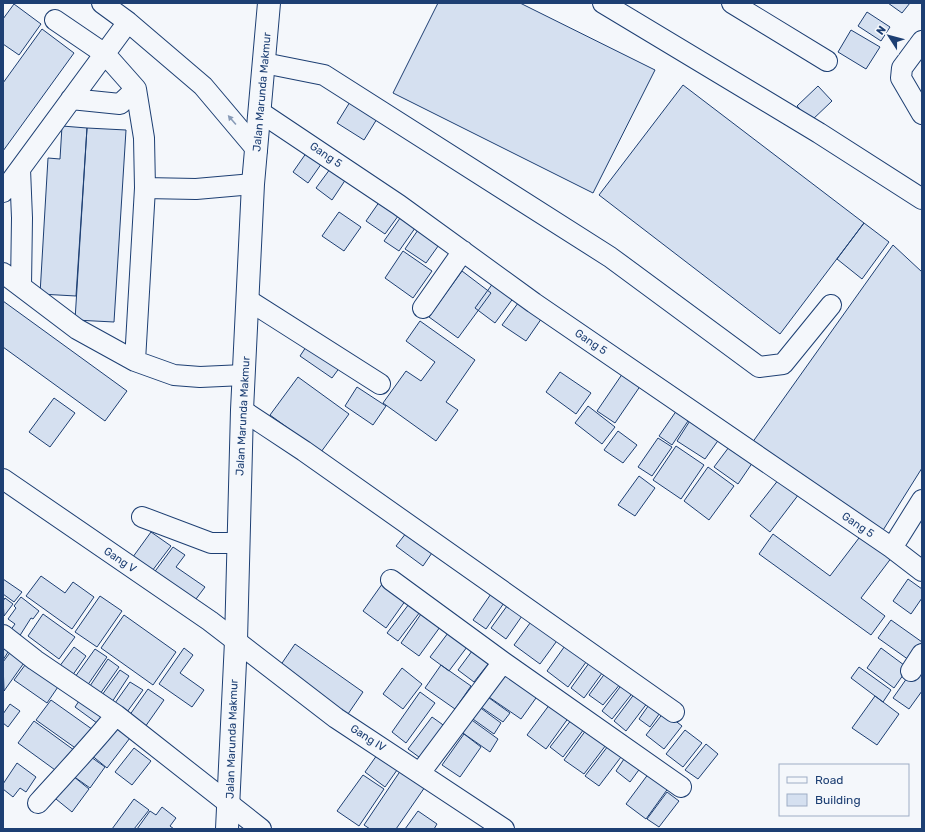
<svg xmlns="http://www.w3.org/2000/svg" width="925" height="832" viewBox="0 0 925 832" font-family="Rubik,sans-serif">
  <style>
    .building { fill: #d5e0f0; stroke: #1d3f73 }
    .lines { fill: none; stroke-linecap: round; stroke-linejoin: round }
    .minor-casing { stroke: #1d3f73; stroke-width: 22 }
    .major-casing { stroke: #1d3f73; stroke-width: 24 }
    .minor { stroke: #f4f7fb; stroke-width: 20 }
    .major { stroke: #f4f7fb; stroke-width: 22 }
    .oneway { fill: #889bb7 }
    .labels { text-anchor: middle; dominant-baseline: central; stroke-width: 3; stroke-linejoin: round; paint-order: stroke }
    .street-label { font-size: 11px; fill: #1d3f73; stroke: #f4f7fb }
  </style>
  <rect width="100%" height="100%" fill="#f4f7fb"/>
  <path class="building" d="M 438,3 L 520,3 L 655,70 L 593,193 L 393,93 Z
    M 888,3 L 910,3 L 902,13 Z
    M 14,4 L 41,24 L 19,55 L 3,44 L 3,19 Z
    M 867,12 L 890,27 L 881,41 L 858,26 Z
    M 42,29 L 74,53 L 3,151 L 3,83 Z
    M 851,30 L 880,47 L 866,69 L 838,52 Z
    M 683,85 L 864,223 L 780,334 L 599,195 Z
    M 818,86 L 832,101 L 811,121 L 797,106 Z
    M 353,97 L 380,114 L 364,140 L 337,123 Z
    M 62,126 L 87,128 L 76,296 L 40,294 L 48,158 L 60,159 Z
    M 87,128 L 126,130 L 114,322 L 75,320 Z
    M 309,149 L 324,160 L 308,183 L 293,172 Z
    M 333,165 L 348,176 L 332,200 L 316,188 Z
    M 382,198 L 401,212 L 385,234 L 366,221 Z
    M 405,211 L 420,221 L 399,251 L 384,241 Z
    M 339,212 L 361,227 L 344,251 L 322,236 Z
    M 864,223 L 889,242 L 862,279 L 837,259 Z
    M 420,227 L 441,242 L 426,263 L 405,249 Z
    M 893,245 L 922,272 L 922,468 L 880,535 L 752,443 Z
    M 403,251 L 432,271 L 413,298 L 385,278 Z
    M 462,271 L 491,293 L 458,338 L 429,317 Z
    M 496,279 L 517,293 L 495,323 L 475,308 Z
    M 521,299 L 544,315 L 526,341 L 502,325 Z
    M 3,301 L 127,391 L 105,421 L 3,347 Z
    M 420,321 L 475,360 L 446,402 L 458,410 L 436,441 L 383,403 L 406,371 L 421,381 L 435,362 L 406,341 Z
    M 308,344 L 340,367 L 332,378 L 300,356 Z
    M 625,370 L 643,382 L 615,423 L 597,411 Z
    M 560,372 L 591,393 L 576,414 L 546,392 Z
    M 298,377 L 349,414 L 321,452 L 270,415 Z
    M 357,387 L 386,406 L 373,425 L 345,406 Z
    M 54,398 L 75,413 L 50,447 L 29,432 Z
    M 588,406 L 615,427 L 602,444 L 575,423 Z
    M 677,410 L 690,418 L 672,445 L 659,436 Z
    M 693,416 L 722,435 L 705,459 L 677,441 Z
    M 618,431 L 637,445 L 623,463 L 604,450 Z
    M 658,438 L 672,447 L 652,476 L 638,467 Z
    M 732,443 L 755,459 L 738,484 L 714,467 Z
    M 676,446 L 704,465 L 681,499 L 653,480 Z
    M 708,467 L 734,486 L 709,520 L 684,501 Z
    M 639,476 L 655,488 L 635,516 L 618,505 Z
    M 779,479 L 799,494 L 770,532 L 750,516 Z
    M 410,528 L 436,547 L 423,566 L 396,546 Z
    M 151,532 L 171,546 L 149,575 L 130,561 Z
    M 773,534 L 830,576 L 862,534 L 892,557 L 861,598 L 885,616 L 871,635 L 759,554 Z
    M 173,547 L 185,555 L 176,567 L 205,587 L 193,603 L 153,574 Z
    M 41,576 L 65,593 L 73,582 L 94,597 L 72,629 L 26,596 Z
    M 3,579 L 22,592 L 14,602 L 3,594 Z
    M 908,579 L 922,589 L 922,598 L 911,614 L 893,601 Z
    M 385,580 L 408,597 L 386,628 L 363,611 Z
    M 493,591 L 506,600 L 486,629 L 473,620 Z
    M 100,596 L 122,611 L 97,647 L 75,632 Z
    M 21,597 L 39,611 L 33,619 L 31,618 L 19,637 L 10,631 L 15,624 L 8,619 L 16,608 L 14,606 Z
    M 5,598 L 13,604 L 4,616 L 3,601 Z
    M 409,604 L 420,612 L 398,641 L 387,633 Z
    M 507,606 L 522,616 L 506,639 L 491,628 Z
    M 43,614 L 75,637 L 59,659 L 28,636 Z
    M 421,614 L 440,627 L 419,656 L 401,643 Z
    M 124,615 L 176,652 L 153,685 L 101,648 Z
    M 533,619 L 559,638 L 540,664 L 514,645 Z
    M 891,620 L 922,642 L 909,660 L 878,638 Z
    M 451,629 L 470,643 L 449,671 L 430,657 Z
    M 567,643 L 589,658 L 568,687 L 547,671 Z
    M 3,644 L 10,649 L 3,660 Z
    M 295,644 L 363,692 L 348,714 L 280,666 Z
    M 74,647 L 86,656 L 72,676 L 59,667 Z
    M 475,647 L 492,659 L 474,682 L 458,670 Z
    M 184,648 L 193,655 L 180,673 L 204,690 L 192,707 L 159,684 Z
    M 881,648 L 908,668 L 894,688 L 867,668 Z
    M 95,649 L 107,657 L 87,686 L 75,677 Z
    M 12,650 L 26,660 L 4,691 L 3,662 Z
    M 108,659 L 119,667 L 100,694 L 90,686 Z
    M 592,659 L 605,669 L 584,698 L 571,688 Z
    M 28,661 L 60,684 L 47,703 L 14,680 Z
    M 503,664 L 541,691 L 521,719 L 483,693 Z
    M 441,665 L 471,686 L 455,709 L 425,688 Z
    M 859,667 L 891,690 L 883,702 L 851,678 Z
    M 402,668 L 422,684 L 403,709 L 383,694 Z
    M 914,668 L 922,673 L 922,691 L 909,709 L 893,698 Z
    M 120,670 L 129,676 L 112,702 L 102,695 Z
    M 606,672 L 621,683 L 603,705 L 589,695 Z
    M 130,682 L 143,690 L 127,712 L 115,703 Z
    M 623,683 L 634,691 L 612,719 L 602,711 Z
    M 148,689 L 164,700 L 145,727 L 129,716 Z
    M 420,692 L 435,703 L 406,743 L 392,732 Z
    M 635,693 L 648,702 L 626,731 L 614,721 Z
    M 485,695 L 510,713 L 503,722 L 478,705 Z
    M 875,696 L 899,714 L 877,745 L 852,728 Z
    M 81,698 L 108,717 L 101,726 L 75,707 Z
    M 51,700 L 96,732 L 81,752 L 36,720 Z
    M 651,702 L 662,710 L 650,727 L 639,719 Z
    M 10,704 L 20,711 L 8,727 L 3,723 L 3,714 Z
    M 550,704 L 569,717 L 546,749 L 527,735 Z
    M 478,706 L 501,723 L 494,734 L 470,717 Z
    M 664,712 L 682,726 L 664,749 L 646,735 Z
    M 432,717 L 446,727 L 423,760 L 408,749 Z
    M 469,718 L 498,739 L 490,752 L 460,731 Z
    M 572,719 L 584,729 L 563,757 L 550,747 Z
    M 34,721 L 78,753 L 62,775 L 18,743 Z
    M 116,721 L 133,734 L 107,768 L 90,754 Z
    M 586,730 L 606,745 L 584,774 L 564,760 Z
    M 685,730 L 702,743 L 683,767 L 666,754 Z
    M 464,734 L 481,747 L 460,777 L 442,765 Z
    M 706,744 L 718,754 L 698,779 L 685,770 Z
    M 608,746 L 621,757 L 599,786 L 585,776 Z
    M 134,748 L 151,761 L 132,785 L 115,772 Z
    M 382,748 L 402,763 L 385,787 L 365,772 Z
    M 84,752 L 105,767 L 90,788 L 69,773 Z
    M 626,756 L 641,767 L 630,782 L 616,771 Z
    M 17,763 L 36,777 L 26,792 L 20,788 L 13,797 L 3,789 L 3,784 Z
    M 403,767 L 427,784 L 396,829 L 370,829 L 364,825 Z
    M 68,772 L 89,789 L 72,812 L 51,795 Z
    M 649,773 L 669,787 L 646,819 L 626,804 Z
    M 363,775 L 384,789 L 359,826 L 337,811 Z
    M 667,792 L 679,801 L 659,827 L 647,819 Z
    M 134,799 L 149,810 L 134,829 L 112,829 Z
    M 162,807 L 176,818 L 170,826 L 174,829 L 137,829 L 150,811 L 156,815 Z
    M 418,811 L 437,824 L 434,829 L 405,829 Z"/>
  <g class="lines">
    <defs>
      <path id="minor" d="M 102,3 L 128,22 L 203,86 L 257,150
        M 603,3 L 819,133 L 922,199
        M 732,3 L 827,61
        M 55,20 L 105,54 L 136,89 L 144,138 L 145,188 L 135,361
        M 922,41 L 902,68 L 901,78 L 922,114
        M 264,63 L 324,75 L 610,257 L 759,367 L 783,364 L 831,305
        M 71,99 L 120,104 L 136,89
        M 260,112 L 399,205 L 534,303 L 892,548 L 922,571
        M 20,169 L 22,218 L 21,286
        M 145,188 L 196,189 L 253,184
        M 3,192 L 128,22
        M 3,273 L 77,329 L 135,361 L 174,375 L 200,377 L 244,375
        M 248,300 L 380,384
        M 423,308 L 463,251
        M 242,410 L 304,451 L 674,712
        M 3,479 L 210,621 L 336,718 L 504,829
        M 142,517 L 211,543 L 238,543
        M 892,548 L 922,500
        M 391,580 L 503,662 L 681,787
        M 3,635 L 35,660 L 116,715 L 261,829
        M 911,671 L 922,654
        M 420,773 L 503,662
        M 38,803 C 65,773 91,746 116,715"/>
      <path id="major" d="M 227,829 L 236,641 L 242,410 L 253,184 L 269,3"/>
    </defs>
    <use href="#minor" class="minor-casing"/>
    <use href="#major" class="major-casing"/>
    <use href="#minor" class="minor"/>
    <use href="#major" class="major"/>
  </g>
  <defs><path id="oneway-solid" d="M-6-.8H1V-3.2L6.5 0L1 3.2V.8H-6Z"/></defs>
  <use class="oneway" href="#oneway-solid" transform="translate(232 120) rotate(-131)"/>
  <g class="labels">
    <g class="street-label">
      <text transform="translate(262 92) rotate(-85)">Jalan Marunda Makmur</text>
      <text transform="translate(326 155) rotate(34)">Gang 5</text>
      <text transform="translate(591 342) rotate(34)">Gang 5</text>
      <text transform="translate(243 416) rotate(-87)">Jalan Marunda Makmur</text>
      <text transform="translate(858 525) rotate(34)">Gang 5</text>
      <text transform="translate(120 560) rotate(34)">Gang V</text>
      <text transform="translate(368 738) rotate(33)">Gang IV</text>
      <text transform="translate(232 739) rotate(-88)">Jalan Marunda Makmur</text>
    </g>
  </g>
  <rect width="925" height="832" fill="none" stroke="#1d3f73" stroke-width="8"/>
  <rect x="779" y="764" width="130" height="52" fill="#f4f7fb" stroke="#9eadc5"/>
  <rect x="787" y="777" width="20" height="6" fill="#f4f7fb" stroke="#9eadc5"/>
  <text x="815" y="784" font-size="12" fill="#1d3f73">Road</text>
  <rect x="787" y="794" width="20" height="12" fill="#d5e0f0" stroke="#9eadc5"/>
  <text x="815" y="804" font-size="12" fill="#1d3f73">Building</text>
  <g transform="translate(889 36) rotate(306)" stroke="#f4f7fb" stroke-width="3" paint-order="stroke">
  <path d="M0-3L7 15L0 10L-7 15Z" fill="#1d3f73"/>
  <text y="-6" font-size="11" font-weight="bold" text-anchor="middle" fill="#1d3f73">N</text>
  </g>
</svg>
